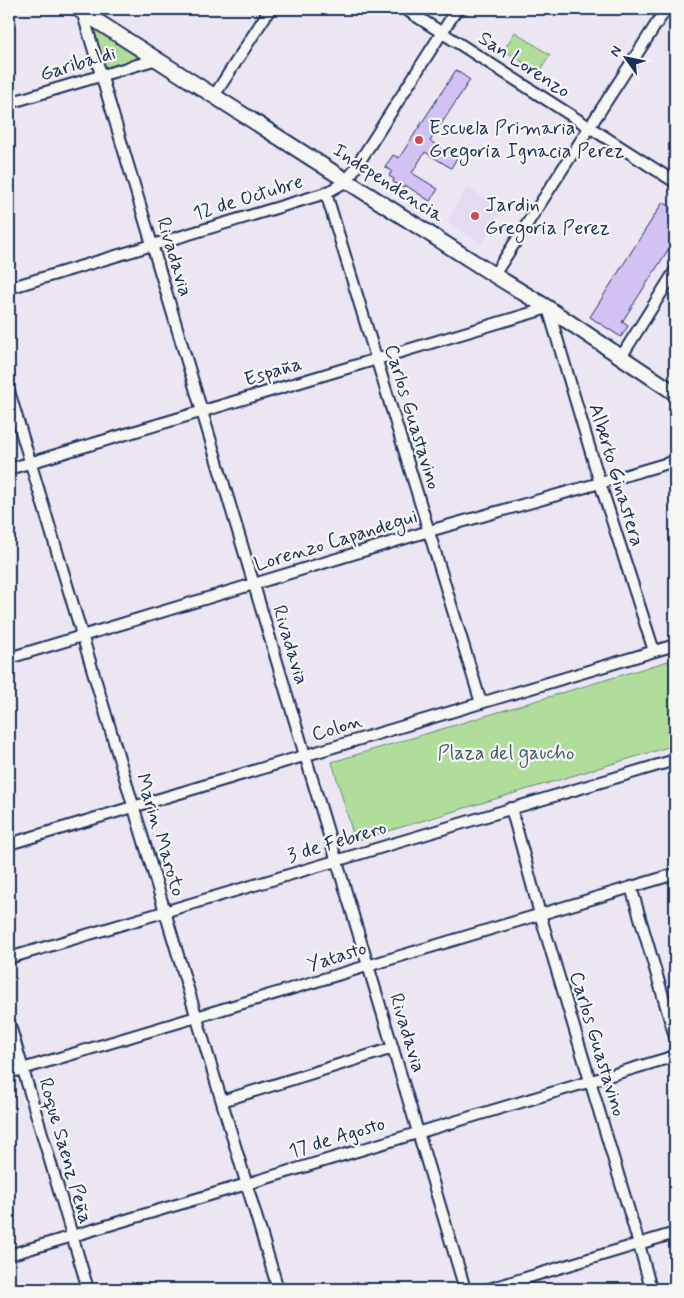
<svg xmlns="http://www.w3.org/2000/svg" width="684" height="1298" viewBox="0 0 684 1298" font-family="Mynerve,sans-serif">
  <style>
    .built { fill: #e4dbf2 }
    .green { fill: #b1dd9a; stroke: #66867c }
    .building { fill: #d2c2f3; stroke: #1b2f5e }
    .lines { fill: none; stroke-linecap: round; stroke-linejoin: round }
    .street-casing { stroke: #1b2f5e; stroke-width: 14 }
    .secondary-casing { stroke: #1b2f5e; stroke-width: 18 }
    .street { stroke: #f6f6f2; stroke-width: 10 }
    .secondary { stroke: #f6f6f2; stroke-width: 14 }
    .poi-dot { fill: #d1495b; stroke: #f6f6f2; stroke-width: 2 }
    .labels { text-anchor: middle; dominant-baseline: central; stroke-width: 4.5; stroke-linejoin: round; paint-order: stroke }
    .street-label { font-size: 20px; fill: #1b2f5e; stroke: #f6f6f2 }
    .poi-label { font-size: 20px; fill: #1b2f5e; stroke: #f6f6f2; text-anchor: start }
    .park-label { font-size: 20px; fill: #405a6d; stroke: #f6f6f2 }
  </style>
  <rect width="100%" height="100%" fill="#ebe6f2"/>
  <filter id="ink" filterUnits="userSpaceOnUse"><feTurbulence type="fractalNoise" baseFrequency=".02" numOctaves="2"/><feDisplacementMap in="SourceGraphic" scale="10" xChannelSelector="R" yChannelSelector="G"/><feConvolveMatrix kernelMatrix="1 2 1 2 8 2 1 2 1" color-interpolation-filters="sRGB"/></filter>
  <g filter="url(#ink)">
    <path class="built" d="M 468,187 L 503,211 L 482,244 L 447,221 Z"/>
    <path class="green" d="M 86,17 L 150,58 L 103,72 Z
      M 515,32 L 550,55 L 539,73 L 504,50 Z
      M 675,659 L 675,745 L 355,841 L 332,762 Z"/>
    <path class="building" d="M 456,70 L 470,80 L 430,141 L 457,158 L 451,168 L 425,152 L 412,173 L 438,189 L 430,201 L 405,185 L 403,188 L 393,182 L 394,179 L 389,176 L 392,171 L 385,167 L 393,155 L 399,158 Z
      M 663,202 L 675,210 L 675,239 L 622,322 L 628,326 L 621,337 L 590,317 Z"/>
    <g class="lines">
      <defs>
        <path id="street" d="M 83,9 L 82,11 L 465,1289
          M 405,9 L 675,182
          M 457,9 L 347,181 L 326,193 L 481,703
          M 214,96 L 270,9
          M 9,103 L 157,59
          M 494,275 L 666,9
          M 9,288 L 326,193
          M 621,357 L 675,271
          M 9,391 L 278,1289
          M 9,469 L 548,308 L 600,483 L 654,651
          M 9,658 L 429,531 L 600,483 L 675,461
          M 511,808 L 540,914 L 639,1244 L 651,1289
          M 9,844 L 675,645
          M 631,887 L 675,1037
          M 9,958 L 675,760
          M 9,1022 L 88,1289
          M 9,1073 L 675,874
          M 222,1101 L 393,1048
          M 9,1255 L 675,1056
          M 489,1289 L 675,1233"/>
        <path id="secondary" d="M 78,9 L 494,275 L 548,308 L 675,393"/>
      </defs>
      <use href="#street" class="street-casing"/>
      <use href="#secondary" class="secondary-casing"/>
      <use href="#street" class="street"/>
      <use href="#secondary" class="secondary"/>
    </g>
  </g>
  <g class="poi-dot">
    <circle cx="419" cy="140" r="5"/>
    <circle cx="475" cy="216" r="5"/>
  </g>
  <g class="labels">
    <g class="street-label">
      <text transform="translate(78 64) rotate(-17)">Garibaldi</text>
      <text transform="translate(524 65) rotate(33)">San Lorenzo</text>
      <text transform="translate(388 183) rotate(33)">Independencia</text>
      <text transform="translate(248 198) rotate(-17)">12 de Octubre</text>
      <text transform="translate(174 257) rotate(73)">Rivadavia</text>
      <text transform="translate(273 372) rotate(-17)">España</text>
      <text transform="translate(412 417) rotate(73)">Carlos Guastavino</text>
      <text transform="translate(616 475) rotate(73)">Alberto Ginastera</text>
      <text transform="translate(336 541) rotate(-17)">Lorenzo Capandegui</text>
      <text transform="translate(290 645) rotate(73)">Rivadavia</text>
      <text transform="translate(337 728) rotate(-17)">Colon</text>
      <text transform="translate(160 835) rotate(73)">Marin Maroto</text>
      <text transform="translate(337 842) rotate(-17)">3 de Febrero</text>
      <text transform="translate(337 957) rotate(-17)">Yatasto</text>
      <text transform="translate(407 1033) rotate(73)">Rivadavia</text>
      <text transform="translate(597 1044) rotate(73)">Carlos Guastavino</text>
      <text transform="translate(337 1138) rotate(-17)">17 de Agosto</text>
      <text transform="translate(65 1151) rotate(74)">Roque Saenz Peña</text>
    </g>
    <g class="poi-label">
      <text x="429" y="128">Escuela Primaria<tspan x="429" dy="23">Gregoria Ignacia Perez</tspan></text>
      <text x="485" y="205">Jardin<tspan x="485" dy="23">Gregoria Perez</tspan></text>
    </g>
    <g class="park-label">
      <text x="506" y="753">Plaza del gaucho</text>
    </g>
  </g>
  <rect width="684" height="1298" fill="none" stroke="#f6f6f2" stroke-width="30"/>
  <rect x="15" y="15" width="654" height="1268" fill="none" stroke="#1b2f5e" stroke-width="2" filter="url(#ink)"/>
  <g transform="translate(626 58) rotate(303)" stroke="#f6f6f2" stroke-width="4" paint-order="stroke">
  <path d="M0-4L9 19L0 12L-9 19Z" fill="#1b2f5e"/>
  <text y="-8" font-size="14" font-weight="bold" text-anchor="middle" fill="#1b2f5e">N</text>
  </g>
</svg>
